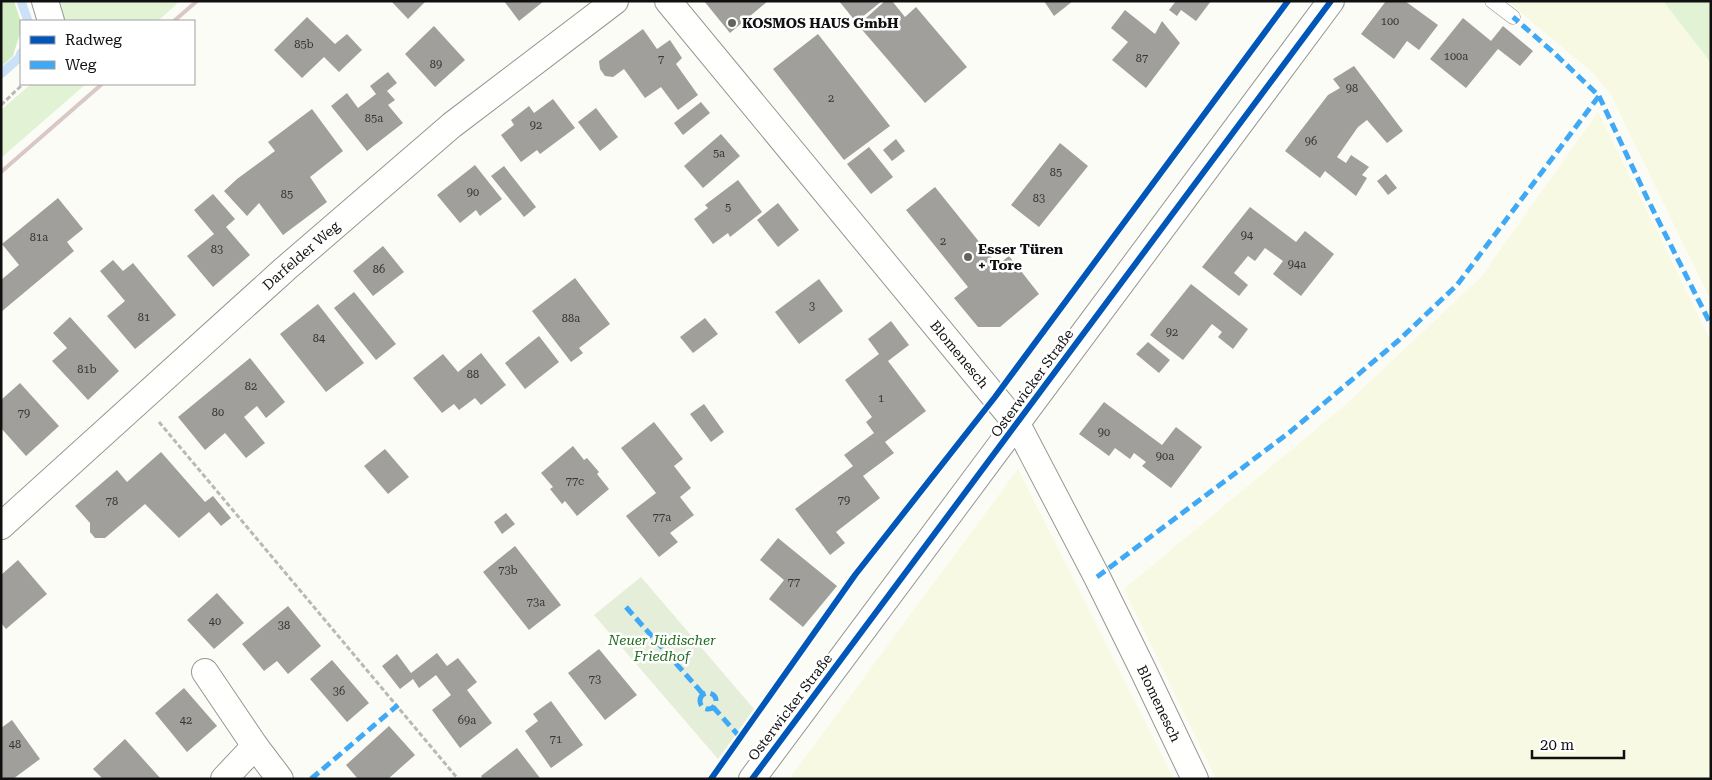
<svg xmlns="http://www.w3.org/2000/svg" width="1712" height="780" viewBox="0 0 1712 780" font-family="'Roboto Serif',serif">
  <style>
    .farmland { fill: #f8f9e2 }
    .green { fill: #e2f3d5 }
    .forest { fill: #d1ebc3 }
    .cemetery { fill: #e5eed9 }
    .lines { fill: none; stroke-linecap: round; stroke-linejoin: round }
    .stream { stroke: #cae1f7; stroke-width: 9 }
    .building { fill: #a09f9b }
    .lane-casing { stroke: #969694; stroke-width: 15 }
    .street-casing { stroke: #969694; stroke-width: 28 }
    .path { stroke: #b9b9b8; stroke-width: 3; stroke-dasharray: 5 2.5; stroke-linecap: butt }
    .lane { stroke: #fffffe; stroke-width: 14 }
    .street { stroke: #fffffe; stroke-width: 26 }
    .rail { stroke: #d9c8c5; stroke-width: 4 }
    .quiet { stroke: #3fa9f5; stroke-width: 5; stroke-dasharray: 10 5; stroke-linecap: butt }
    .cycleway-casing { stroke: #fff; stroke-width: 9 }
    .cycleway { stroke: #0057b8; stroke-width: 6 }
    .poi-dot { fill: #636360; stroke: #fff; stroke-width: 2 }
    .labels { text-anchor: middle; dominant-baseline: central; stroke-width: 5; stroke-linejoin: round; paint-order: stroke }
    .number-label { font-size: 11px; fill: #343433 }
    .poi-label { font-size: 14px; font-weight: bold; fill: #101010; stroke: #fff; text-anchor: start }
    .street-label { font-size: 14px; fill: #101010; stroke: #fff }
    .park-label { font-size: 14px; font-style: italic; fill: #206b1d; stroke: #fff }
  </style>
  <rect width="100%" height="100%" fill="#fcfcf6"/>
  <path class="farmland" d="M 1507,1 L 1663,1 L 1705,55 L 1711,64 L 1711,301 L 1611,95 L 1594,74 Z
    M 1598,112 L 1711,341 L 1711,779 L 1216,779 L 1124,589 L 1345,405 L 1481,277 Z
    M 1018,469 L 1174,779 L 789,779 Z"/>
  <path class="green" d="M 57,1 L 180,1 L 158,21 L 62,21 Z
    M 1663,1 L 1711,1 L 1711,64 L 1705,55 Z
    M 31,84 L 86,84 L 1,158 L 1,110 Z"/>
  <path class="forest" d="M 1,1 L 14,1 L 21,22 L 21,30 L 13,56 L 1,67 Z"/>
  <path class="cemetery" d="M 641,577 L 754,709 L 718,759 L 594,615 Z"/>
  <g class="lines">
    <path class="stream" d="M 21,1 L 28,21
      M 1,74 L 19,58 L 21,53"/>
  </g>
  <path class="building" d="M 391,1 L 426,1 L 408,19 Z
    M 504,1 L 544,1 L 519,21 Z
    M 704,1 L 768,1 L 730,33 Z
    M 839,1 L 882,1 L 856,22 Z
    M 885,1 L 892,1 L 905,17 L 916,7 L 967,67 L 925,103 L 858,25 Z
    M 1044,1 L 1073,1 L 1054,16 Z
    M 1176,1 L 1211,1 L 1196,21 L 1181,10 L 1177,16 L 1169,10 Z
    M 1386,1 L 1405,1 L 1438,25 L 1419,50 L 1407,41 L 1394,59 L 1361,34 Z
    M 1125,10 L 1155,34 L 1162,21 L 1180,43 L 1146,88 L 1112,60 L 1128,42 L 1111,28 Z
    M 307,17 L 335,44 L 347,34 L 362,50 L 339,72 L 324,57 L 302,78 L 274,50 Z
    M 1463,18 L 1491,41 L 1503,26 L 1533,51 L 1520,66 L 1498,49 L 1466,88 L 1430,59 Z
    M 434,26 L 465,60 L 435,87 L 405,54 Z
    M 643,29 L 657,49 L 670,40 L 682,58 L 676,64 L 698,95 L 678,110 L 661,87 L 645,98 L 624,69 L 613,77 L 605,76 L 600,69 L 599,61 Z
    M 818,34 L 890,126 L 844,160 L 773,69 Z
    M 1354,66 L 1403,131 L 1387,143 L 1367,120 L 1358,127 L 1337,157 L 1346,163 L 1351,155 L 1369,167 L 1362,175 L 1367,178 L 1356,196 L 1325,171 L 1320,178 L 1285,151 L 1328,95 L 1340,88 L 1333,79 Z
    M 388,72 L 397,83 L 387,91 L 395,100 L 388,105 L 403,123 L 367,151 L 331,106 L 347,93 L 358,108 L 376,94 L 370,86 Z
    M 553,99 L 575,128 L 540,154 L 537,150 L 521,162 L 501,135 L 514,125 L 511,120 L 529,106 L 534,113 Z
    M 701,102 L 710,113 L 683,135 L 674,123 Z
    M 596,108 L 618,137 L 600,151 L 578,122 Z
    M 312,109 L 343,151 L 310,177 L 327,202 L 283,235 L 259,203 L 247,216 L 224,191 L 237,179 L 275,151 L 268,142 Z
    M 721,134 L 740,156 L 703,188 L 684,166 Z
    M 896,139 L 905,151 L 892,161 L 883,150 Z
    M 1060,143 L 1088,166 L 1039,227 L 1011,205 Z
    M 869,147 L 893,177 L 871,194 L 847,164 Z
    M 475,165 L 502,199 L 480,216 L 476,210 L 460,223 L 437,195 Z
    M 504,166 L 536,207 L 524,217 L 491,176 Z
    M 1386,174 L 1397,188 L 1388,195 L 1377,181 Z
    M 738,180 L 762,212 L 730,237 L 728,233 L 713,244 L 694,219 L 708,208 L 705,205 Z
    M 935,187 L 993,259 L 988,265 L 992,269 L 1009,256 L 1039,294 L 1000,327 L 978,327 L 954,298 L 968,287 L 906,210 Z
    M 213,194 L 235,219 L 226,227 L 250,255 L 213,287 L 187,256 L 214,234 L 194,210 Z
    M 58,198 L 83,229 L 67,242 L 74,251 L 1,312 L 1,280 L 19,265 L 2,244 Z
    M 778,203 L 799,230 L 778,247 L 757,220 Z
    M 1250,207 L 1296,242 L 1305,231 L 1334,254 L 1301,296 L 1273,274 L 1283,261 L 1265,248 L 1255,261 L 1248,256 L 1234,273 L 1248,285 L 1239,296 L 1202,267 Z
    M 383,246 L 404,272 L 373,296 L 353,271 Z
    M 113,260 L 123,271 L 133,263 L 176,315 L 135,349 L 107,316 L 125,301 L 100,271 Z
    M 575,278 L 610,324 L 579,348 L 583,353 L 571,362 L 532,311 Z
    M 819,279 L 843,311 L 799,344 L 775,312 Z
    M 1191,284 L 1248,329 L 1233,349 L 1218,337 L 1222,332 L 1212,324 L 1183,360 L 1150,335 Z
    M 354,292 L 396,344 L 376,360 L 334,308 Z
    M 318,304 L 364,363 L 326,392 L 280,334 Z
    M 70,317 L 119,371 L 88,400 L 52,361 L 67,348 L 53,333 Z
    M 705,318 L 718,334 L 693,353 L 680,337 Z
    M 891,321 L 909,345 L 888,361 L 926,411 L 885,442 L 894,453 L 863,476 L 880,498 L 836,532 L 845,543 L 830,555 L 795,509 L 853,466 L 844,455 L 874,433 L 866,422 L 872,417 L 845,380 L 879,354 L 868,339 Z
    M 539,336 L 559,362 L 525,389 L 505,363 Z
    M 1148,342 L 1170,360 L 1159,373 L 1136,354 Z
    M 481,353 L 506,385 L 481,405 L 475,398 L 459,410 L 454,404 L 442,413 L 413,378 L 443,354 L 458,372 Z
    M 250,358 L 285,402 L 266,418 L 257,406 L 244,417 L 265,443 L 246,458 L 225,433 L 205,450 L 178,417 Z
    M 20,383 L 59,426 L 26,456 L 1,428 L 1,400 Z
    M 1104,402 L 1162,445 L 1176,427 L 1202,447 L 1171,488 L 1142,466 L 1146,462 L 1134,453 L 1130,459 L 1115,448 L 1109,456 L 1079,434 Z
    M 704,404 L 724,432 L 711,442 L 690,414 Z
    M 654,422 L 683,459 L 674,466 L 691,488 L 680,497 L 694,515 L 670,533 L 678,542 L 659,557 L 626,516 L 656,493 L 621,448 Z
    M 573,446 L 584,460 L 587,458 L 599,472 L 597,474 L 609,489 L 577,516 L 565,501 L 562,504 L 550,489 L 553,487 L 541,473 Z
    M 385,449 L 409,477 L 388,494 L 364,466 Z
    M 161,452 L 205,502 L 213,496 L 231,518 L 221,526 L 209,512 L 179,538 L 145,504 L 105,538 L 95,538 L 90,532 L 90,523 L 75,506 L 117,470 L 127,482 Z
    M 506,513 L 515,524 L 502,534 L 494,522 Z
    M 778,538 L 837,586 L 803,627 L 769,599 L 784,580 L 760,560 Z
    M 515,546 L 561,605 L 529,630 L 483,572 Z
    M 18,560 L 47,594 L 6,629 L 1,623 L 1,575 Z
    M 217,593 L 244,623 L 214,649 L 187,620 Z
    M 288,606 L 321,646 L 288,674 L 277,661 L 264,671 L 242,644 Z
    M 599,649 L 637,695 L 605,720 L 568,673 Z
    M 437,653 L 447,666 L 458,658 L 477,682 L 467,690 L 492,723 L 460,748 L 432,710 L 451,695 L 436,675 L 419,688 L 413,679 L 400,689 L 382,666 L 397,654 L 411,673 Z
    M 332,660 L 369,703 L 347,722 L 310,679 Z
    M 184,688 L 217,726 L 187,752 L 155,713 Z
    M 551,701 L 583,745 L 551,768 L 525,731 L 538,721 L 533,714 Z
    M 12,720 L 40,759 L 13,779 L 1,779 L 1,728 Z
    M 389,726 L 415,755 L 388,779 L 358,779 L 346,765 Z
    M 125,739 L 161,779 L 103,779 L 93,769 Z
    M 517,748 L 540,778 L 483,779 L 481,776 Z"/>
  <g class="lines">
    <defs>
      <path id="lane" d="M 1492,1 L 1513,17"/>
      <g id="street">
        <path d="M 45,1 L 51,21"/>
        <path id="s1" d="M 668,1 L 1017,424 L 1097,577 L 1142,668 L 1195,779"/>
        <path id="s2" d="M 1,526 L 285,269 L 452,125 L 615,1"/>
        <path d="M 205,672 L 255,746"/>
        <path d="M 224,779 L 255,746 L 280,779"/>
        <path d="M 752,779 L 1331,1"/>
      </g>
    </defs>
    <use href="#lane" class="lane-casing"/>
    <use href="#street" class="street-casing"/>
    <path class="path" d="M 1,105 L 23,84
      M 159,422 L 458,779"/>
    <use href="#lane" class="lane"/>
    <use href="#street" class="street"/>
    <path class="rail" d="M 174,21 L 197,1
      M 1,172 L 102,84"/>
    <path class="quiet" d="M 1599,96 L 1648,200 L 1711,325
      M 1097,577 L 1290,432 L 1399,340 L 1457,285 L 1599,96 L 1553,52 L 1513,17
      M 626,607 L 703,694
      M700 701a8 8 0 1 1 16 0a8 8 0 1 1-16 0Z
      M 713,707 L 740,737
      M 311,779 L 398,705"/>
    <defs>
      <path id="cycleway" d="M 711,779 L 855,575 L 995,397 L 1288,1
        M 752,779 L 1331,1"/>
    </defs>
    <use href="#cycleway" class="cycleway-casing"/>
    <use href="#cycleway" class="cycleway"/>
  </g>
  <g class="poi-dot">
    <circle cx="732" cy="23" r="5"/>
    <circle cx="968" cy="257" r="5"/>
  </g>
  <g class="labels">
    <g class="number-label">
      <text x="1390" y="21">100</text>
      <text x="304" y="44">85b</text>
      <text x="1456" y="56">100a</text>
      <text x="1142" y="58">87</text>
      <text x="661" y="59">7</text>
      <text x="436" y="64">89</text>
      <text x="1352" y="88">98</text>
      <text x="831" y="98">2</text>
      <text x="374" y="118">85a</text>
      <text x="536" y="125">92</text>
      <text x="1311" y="141">96</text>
      <text x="719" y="153">5a</text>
      <text x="1056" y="172">85</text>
      <text x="473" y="192">90</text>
      <text x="287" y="194">85</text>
      <text x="1039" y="198">83</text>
      <text x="728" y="207">5</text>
      <text x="1247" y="235">94</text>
      <text x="39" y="237">81a</text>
      <text x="943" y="241">2</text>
      <text x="217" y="249">83</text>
      <text x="1297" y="264">94a</text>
      <text x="379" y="269">86</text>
      <text x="812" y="306">3</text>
      <text x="144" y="317">81</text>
      <text x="571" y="318">88a</text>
      <text x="1172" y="332">92</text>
      <text x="319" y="338">84</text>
      <text x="87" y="369">81b</text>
      <text x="473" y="374">88</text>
      <text x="251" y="386">82</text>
      <text x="881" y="398">1</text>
      <text x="218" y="412">80</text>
      <text x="24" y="413">79</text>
      <text x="1104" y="432">90</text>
      <text x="1165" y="456">90a</text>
      <text x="575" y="481">77c</text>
      <text x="844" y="500">79</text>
      <text x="112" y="501">78</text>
      <text x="662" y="517">77a</text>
      <text x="508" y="570">73b</text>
      <text x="794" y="582">77</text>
      <text x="536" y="602">73a</text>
      <text x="215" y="621">40</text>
      <text x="284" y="625">38</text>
      <text x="595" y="679">73</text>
      <text x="339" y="691">36</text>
      <text x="186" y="720">42</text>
      <text x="467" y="720">69a</text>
      <text x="556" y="739">71</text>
      <text x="15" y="744">48</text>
    </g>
    <g class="poi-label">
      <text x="742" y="23">KOSMOS HAUS GmbH</text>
      <text x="978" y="249">Esser Türen<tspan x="978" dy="16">+ Tore</tspan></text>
    </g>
    <g class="street-label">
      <text stroke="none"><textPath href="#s2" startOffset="404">Darfelder Weg</textPath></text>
      <text stroke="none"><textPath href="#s1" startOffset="458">Blomenesch</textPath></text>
      <text transform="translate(1032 383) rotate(-54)">Osterwicker Straße</text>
      <text stroke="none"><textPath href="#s1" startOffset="862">Blomenesch</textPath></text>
      <text transform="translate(790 707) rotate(-53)">Osterwicker Straße</text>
    </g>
    <g class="park-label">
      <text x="662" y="640">Neuer Jüdischer<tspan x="662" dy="16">Friedhof</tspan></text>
    </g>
  </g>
  <rect width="1712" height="780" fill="none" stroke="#101010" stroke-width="5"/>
  <rect x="20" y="20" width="175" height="65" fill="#ffffff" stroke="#9f9f9f"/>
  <rect x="30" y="36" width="25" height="8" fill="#0057b8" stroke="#9f9f9f"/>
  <text x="65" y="45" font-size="15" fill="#101010">Radweg</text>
  <rect x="30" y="61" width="25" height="8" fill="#3fa9f5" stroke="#9f9f9f"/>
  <text x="65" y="70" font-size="15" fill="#101010">Weg</text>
  <path d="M1532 750v8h92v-8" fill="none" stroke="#101010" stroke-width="2.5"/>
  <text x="1540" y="750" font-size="15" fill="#101010" stroke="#ffffff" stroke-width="4" paint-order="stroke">20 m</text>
</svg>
